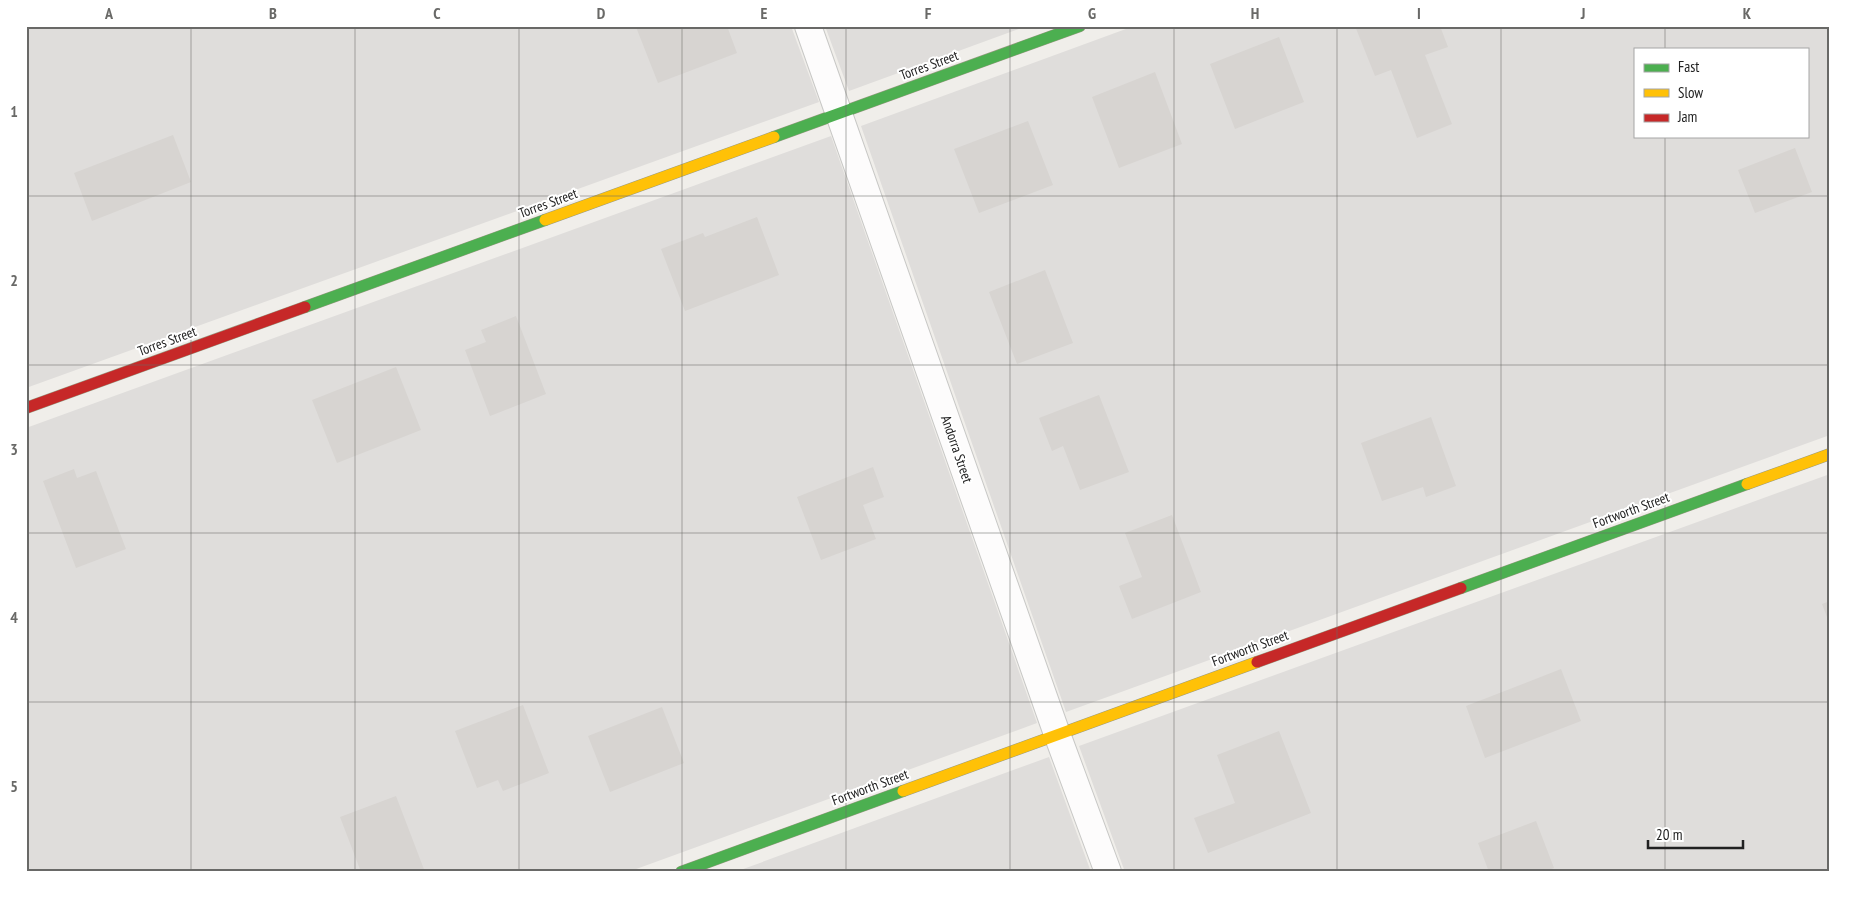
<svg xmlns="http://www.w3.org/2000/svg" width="1856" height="898" viewBox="0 0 1856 898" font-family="'PT Sans Narrow',sans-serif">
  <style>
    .residential { fill: #dfdddb; fill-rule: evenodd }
    .building { fill: #d7d4d1 }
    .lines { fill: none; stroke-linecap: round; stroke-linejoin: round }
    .street-casing { stroke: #c8c8c6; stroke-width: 28 }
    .fast-casing { stroke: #989a82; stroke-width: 12 }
    .slow-casing { stroke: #989a82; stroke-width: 12 }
    .jam-casing { stroke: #989a82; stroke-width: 12 }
    .street { stroke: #fdfcfc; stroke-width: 26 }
    .fast { stroke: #4caf50; stroke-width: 11 }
    .slow { stroke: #ffc107; stroke-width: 11 }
    .jam { stroke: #c62828; stroke-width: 11 }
    .grid { fill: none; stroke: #696967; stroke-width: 1; stroke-opacity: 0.55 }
    .labels { text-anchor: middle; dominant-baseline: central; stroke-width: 4; stroke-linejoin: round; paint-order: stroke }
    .street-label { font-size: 14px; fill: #212121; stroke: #fff }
    .neatline { fill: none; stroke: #696967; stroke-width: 2 }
    .grid-label { font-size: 16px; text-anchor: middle; font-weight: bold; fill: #696967 }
  </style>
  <rect width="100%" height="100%" fill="#f0eeea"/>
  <path class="residential" d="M 26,26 L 791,26 L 819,102 L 26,388 Z
    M 825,26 L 1027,26 L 849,91 Z
    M 1134,26 L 1830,26 L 1830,435 L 1066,712 L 861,126 ZM 1635,49 L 1807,49 L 1807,136 L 1635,136 Z
    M 831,136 L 1037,723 L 628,872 L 26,872 L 26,428 Z
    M 1830,474 L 1830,872 L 1125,872 L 1079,746 Z
    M 1049,757 L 1091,872 L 735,872 Z"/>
  <path class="building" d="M 639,26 L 727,26 L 737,53 L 658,83 L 636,27 Z
    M 1355,26 L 1440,26 L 1448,47 L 1425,55 L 1452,124 L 1417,138 L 1391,70 L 1375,76 Z
    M 1279,37 L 1304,102 L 1235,129 L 1210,64 Z
    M 1155,72 L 1182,144 L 1119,168 L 1092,97 Z
    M 1028,121 L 1053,185 L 979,213 L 954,149 Z
    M 173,135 L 191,182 L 92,221 L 74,173 Z
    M 1795,148 L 1812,192 L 1755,213 L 1738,170 Z
    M 757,217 L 779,275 L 685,311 L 661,249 L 703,233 L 705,237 Z
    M 1045,270 L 1073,343 L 1017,364 L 989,292 Z
    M 516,316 L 546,394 L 490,416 L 465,350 L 486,342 L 481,330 Z
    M 396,367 L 421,430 L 337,463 L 312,400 Z
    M 1099,395 L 1129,472 L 1080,490 L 1063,446 L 1052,451 L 1039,418 Z
    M 1431,417 L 1456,486 L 1426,497 L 1423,487 L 1382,501 L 1361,443 Z
    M 873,467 L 884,497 L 863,505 L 876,539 L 821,560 L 797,497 Z
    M 74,469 L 77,478 L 96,471 L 126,549 L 76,568 L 43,481 Z
    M 1172,515 L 1201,592 L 1132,619 L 1119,586 L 1142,577 L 1125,533 Z
    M 1830,601 L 1830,625 L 1822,604 Z
    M 1561,669 L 1581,721 L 1485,758 L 1466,706 Z
    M 523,705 L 549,773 L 503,791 L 498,780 L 477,788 L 455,731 Z
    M 662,707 L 684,763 L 610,792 L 588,736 Z
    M 1279,731 L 1311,813 L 1208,853 L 1194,818 L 1235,803 L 1217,755 Z
    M 396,796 L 425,872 L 361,872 L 340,817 Z
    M 1536,821 L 1554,868 L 1544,872 L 1489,872 L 1478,843 Z"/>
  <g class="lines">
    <defs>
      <path id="street" d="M 808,26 L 1057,734 L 1108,872"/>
      <path id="fast" d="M 774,137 L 1080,26
        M 305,307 L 545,220
        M 1461,588 L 1747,484
        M 681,872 L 903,791"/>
      <path id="slow" d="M 545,220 L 774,137
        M 1747,484 L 1830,454
        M 903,791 L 1257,662"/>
      <path id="jam" d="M 26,408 L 305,307
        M 1257,662 L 1461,588"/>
    </defs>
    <use href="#street" class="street-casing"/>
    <use href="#fast" class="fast-casing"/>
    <use href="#slow" class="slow-casing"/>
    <use href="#jam" class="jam-casing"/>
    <use href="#street" class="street"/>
    <use href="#fast" class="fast"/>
    <use href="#slow" class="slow"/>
    <use href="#jam" class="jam"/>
  </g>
  <path class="grid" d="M 191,26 L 191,872M 355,26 L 355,872M 519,26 L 519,872M 682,26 L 682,872M 846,26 L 846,872M 1010,26 L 1010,872M 1174,26 L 1174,872M 1337,26 L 1337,872M 1501,26 L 1501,872M 1665,26 L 1665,49M 1665,136 L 1665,872M 26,196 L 1830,196M 26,365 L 1830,365M 26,533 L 1830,533M 26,702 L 1830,702"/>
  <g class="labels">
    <g class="street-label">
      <text transform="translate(929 65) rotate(-20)">Torres Street</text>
      <text transform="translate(548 203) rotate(-20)">Torres Street</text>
      <text transform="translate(167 341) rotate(-20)">Torres Street</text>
      <text transform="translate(957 449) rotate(71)">Andorra Street</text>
      <text transform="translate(1631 510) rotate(-20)">Fortworth Street</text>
      <text transform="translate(1250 648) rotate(-20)">Fortworth Street</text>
      <text transform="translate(870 787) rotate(-20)">Fortworth Street</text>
    </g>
  </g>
  <rect width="1856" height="898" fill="none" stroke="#ffffff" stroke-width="55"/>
  <rect x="1634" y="48" width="175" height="90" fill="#ffffff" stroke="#a6a6a6"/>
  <rect x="1644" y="64" width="25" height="8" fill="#4caf50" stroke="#a6a6a6"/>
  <text x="1678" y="72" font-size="15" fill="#212121">Fast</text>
  <rect x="1644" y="89" width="25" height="8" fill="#ffc107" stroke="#a6a6a6"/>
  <text x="1678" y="98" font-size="15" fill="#212121">Slow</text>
  <rect x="1644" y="114" width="25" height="8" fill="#c62828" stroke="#a6a6a6"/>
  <text x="1678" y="122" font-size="15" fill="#212121">Jam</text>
  <path d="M1648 840v8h95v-8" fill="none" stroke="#212121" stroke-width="2.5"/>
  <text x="1656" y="840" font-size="15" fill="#212121" stroke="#ffffff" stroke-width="4" paint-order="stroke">20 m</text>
  <rect x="28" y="28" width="1800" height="842" class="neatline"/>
  <g class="grid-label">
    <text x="109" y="19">A</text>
    <text x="273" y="19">B</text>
    <text x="437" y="19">C</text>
    <text x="601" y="19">D</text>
    <text x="764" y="19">E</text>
    <text x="928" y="19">F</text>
    <text x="1092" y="19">G</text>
    <text x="1255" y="19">H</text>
    <text x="1419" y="19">I</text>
    <text x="1583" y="19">J</text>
    <text x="1747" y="19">K</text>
    <text x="14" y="117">1</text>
    <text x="14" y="286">2</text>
    <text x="14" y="455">3</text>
    <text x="14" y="623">4</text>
    <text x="14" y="792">5</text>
  </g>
</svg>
